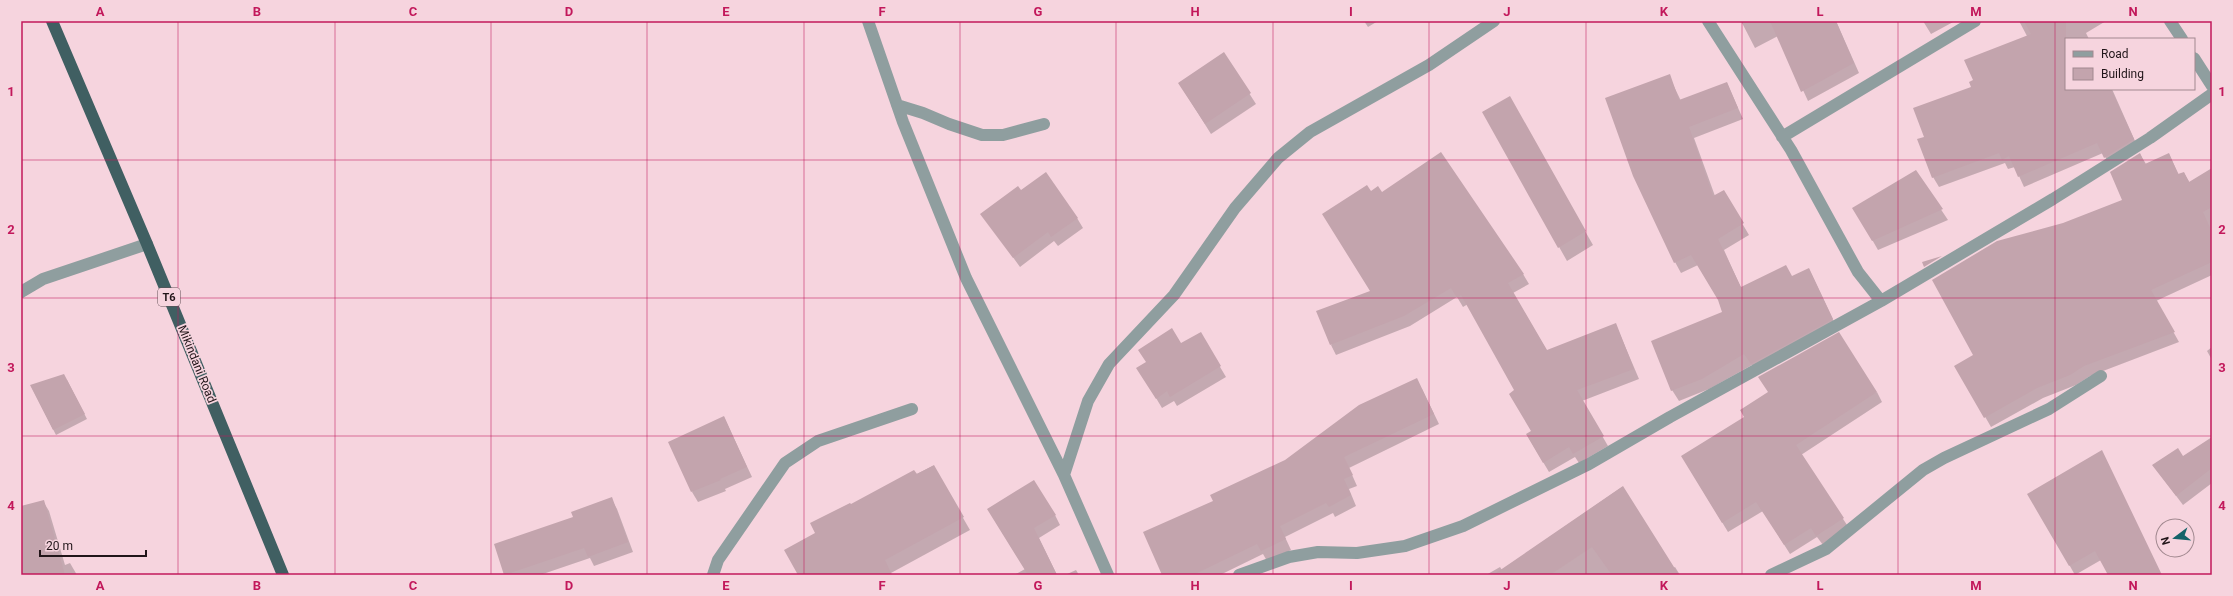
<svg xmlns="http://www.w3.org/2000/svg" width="2233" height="596" viewBox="0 0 2233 596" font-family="Roboto,sans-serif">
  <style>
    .shadow { fill: #0003 }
    .building { fill: #c3a4ad }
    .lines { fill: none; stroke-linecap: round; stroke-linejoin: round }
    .minor { stroke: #8f9e9f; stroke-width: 12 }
    .trunk { stroke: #405f62; stroke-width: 12 }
    .grid { fill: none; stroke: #c2185b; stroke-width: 1; stroke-opacity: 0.55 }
    .labels { text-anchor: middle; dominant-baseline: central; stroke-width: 3.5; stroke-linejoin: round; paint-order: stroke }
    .shield { fill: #f6d4de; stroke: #614e54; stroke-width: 1 }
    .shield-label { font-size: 11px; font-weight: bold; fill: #211519 }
    .street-label { font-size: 12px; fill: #211519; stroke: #f6d4de }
    .neatline { fill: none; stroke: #c2185b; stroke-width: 1.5 }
    .grid-label { font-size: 13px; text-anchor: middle; font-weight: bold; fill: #c2185b }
  </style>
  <rect width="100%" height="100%" fill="#f6d4de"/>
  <path class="shadow" d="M 1364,21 L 1378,21 L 1368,27 Z
    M 1741,21 L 1836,21 L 1859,73 L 1808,101 L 1778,36 L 1755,48 Z
    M 1923,21 L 1955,21 L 1931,34 Z
    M 2019,21 L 2106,21 L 2086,33 L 2089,39 L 2066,39 L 2066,89 L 2112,89 L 2139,150 L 2111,168 L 2103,153 L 2024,187 L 2015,167 L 2008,169 L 2005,163 L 1939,187 L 1933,177 L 1925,137 L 1972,87 L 2027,36 Z
    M 1224,54 L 1256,104 L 1211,134 L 1179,83 Z
    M 1669,76 L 1681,101 L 1727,83 L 1743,119 L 1694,138 L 1715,196 L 1723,191 L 1749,235 L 1724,250 L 1741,288 L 1792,277 L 1809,269 L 1838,330 L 1758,374 L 1752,365 L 1709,389 L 1679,401 L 1672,390 L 1724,312 L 1719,300 L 1698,265 L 1681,273 L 1675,262 Z
    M 1509,98 L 1593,245 L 1567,261 L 1483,112 Z
    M 2140,154 L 2146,164 L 2169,154 L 2179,175 L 2184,173 L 2190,183 L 2212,170 L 2212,275 L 2156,301 L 2179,342 L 2090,376 L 2076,385 L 2043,398 L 1991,427 L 1956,366 L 1975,356 L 2063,224 L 2124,200 Z
    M 1916,172 L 1948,220 L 1878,250 L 1854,208 Z
    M 1021,192 L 1077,218 L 1083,228 L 1058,246 L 1054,241 L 1020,267 L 982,214 Z
    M 1370,193 L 1382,194 L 1523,274 L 1529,284 L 1513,293 L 1547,351 L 1616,325 L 1639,379 L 1582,401 L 1608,446 L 1579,463 L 1575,457 L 1549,472 L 1527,435 L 1533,432 L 1516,391 L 1468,304 L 1463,307 L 1457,297 L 1410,326 L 1336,355 L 1331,345 L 1371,291 Z
    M 1200,333 L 1226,377 L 1177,406 L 1174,401 L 1162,408 L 1144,378 L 1181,345 Z
    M 2212,347 L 2212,360 L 2207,351 Z
    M 67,380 L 87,419 L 56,435 L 31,386 Z
    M 1422,389 L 1439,424 L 1349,468 L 1357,486 L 1349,489 L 1356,506 L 1335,517 L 1333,513 L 1285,537 L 1291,550 L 1267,561 L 1263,554 L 1220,575 L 1163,575 L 1214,501 Z
    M 1877,392 L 1882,402 L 1801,455 L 1849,528 L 1823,545 L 1817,537 L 1790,554 L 1763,511 L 1728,532 L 1688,466 Z
    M 724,417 L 752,477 L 725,489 L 726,491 L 698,502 L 692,492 Z
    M 2212,438 L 2212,483 L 2183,505 L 2153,465 L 2183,457 Z
    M 933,466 L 970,530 L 891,573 L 892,575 L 799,575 L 816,534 L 850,506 Z
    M 1622,487 L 1673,568 L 1675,567 L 1680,575 L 1486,575 L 1500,567 L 1502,570 Z
    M 2029,494 L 2162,575 L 2109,575 L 2101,560 L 2075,575 Z
    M 611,498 L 617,509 L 633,552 L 594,566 L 590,558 L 540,575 L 505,575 L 496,545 L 574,518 Z
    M 43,501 L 49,511 L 65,565 L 70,563 L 77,575 L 21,575 L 21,507 Z
    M 1055,515 L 1060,525 L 1039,538 L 1057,575 L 1014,575 L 1025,569 L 994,519 Z
    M 1076,570 L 1079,575 L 1065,575 Z"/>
  <path class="building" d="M 1770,21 L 1836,21 L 1854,63 L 1801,92 Z
    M 2024,21 L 2066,21 L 2066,89 L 2111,89 L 2134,139 L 2104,158 L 2097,143 L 2018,177 L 2009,156 L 2002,160 L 1999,153 L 1932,178 L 1917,139 L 1924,137 L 1913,108 L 1971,87 L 1969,82 L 1973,80 L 1964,60 L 2031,34 Z
    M 1224,52 L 1251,93 L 1205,124 L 1178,83 Z
    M 1670,74 L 1679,100 L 1727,82 L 1738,108 L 1689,127 L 1713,196 L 1724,190 L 1744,223 L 1718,239 L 1741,287 L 1786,265 L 1792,276 L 1809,268 L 1833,319 L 1751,364 L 1744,354 L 1702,379 L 1671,391 L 1651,341 L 1722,312 L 1718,300 L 1691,255 L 1674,263 L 1633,176 L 1605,98 Z
    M 1510,96 L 1586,231 L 1558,248 L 1482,112 Z
    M 1441,152 L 1524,274 L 1508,283 L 1547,350 L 1616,323 L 1634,369 L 1577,390 L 1604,436 L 1573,454 L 1569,447 L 1543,463 L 1526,434 L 1531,431 L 1509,394 L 1514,390 L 1461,295 L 1457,298 L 1451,288 L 1404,316 L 1330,345 L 1316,311 L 1370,291 L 1322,214 L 1367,185 L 1371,191 L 1378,186 L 1382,192 Z
    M 2140,153 L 2145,164 L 2169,153 L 2178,174 L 2184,172 L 2189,182 L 2212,168 L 2212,207 L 2203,212 L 2212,232 L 2212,262 L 2151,290 L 2175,332 L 2084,366 L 2070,375 L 2037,388 L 1984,418 L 1954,366 L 1973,355 L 1932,280 L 1997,241 L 2063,223 L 2122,200 L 2110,172 Z
    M 1916,170 L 1943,209 L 1872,241 L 1852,208 Z
    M 1046,172 L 1078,218 L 1051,237 L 1048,232 L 1013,258 L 980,214 L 1018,186 L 1021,190 Z
    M 1942,256 L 1924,267 L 1922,262 Z
    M 1172,328 L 1181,343 L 1201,332 L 1221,366 L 1170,397 L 1167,391 L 1156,399 L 1136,368 L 1146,362 L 1138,350 Z
    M 1839,332 L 1877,392 L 1796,445 L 1844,518 L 1816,536 L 1811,528 L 1784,545 L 1756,502 L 1722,523 L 1681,456 L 1744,417 L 1740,410 L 1768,392 L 1758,377 Z
    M 64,374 L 85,414 L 53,430 L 30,385 Z
    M 1417,378 L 1434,414 L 1344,457 L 1353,475 L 1344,479 L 1351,495 L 1329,507 L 1326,503 L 1280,526 L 1286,539 L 1261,551 L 1257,544 L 1193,575 L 1162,575 L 1143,532 L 1213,501 L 1210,495 L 1285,460 L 1359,405 Z
    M 724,416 L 747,467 L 720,479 L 721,480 L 691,492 L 668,442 Z
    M 2212,437 L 2212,468 L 2176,496 L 2152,465 L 2178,448 L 2183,456 Z
    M 2102,450 L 2162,575 L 2108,575 L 2095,551 L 2069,566 L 2027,494 Z
    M 934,465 L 964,517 L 885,560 L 892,575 L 798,575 L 784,550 L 815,533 L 810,523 L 850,503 L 851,504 L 914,470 L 917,474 Z
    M 1034,480 L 1056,515 L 1034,528 L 1057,575 L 1028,575 L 987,509 Z
    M 1623,486 L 1679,575 L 1612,575 L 1592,547 L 1550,575 L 1493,575 Z
    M 612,497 L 628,542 L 588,557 L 584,548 L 504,575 L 494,544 L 573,517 L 571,512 Z
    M 44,500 L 65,575 L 21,575 L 21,506 Z"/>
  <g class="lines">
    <path class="minor" d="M 868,21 L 903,122 L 966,278 L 1064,475 L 1108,575
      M 1708,21 L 1791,150 L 1858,272 L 1881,301
      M 2170,21 L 2182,39
      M 2194,58 L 2212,86
      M 897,105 L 923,113 L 949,124 L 982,135 L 1003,135 L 1044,124
      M 1782,137 L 1975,21
      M 21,292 L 43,279 L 147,244
      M 1064,475 L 1088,401 L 1109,364 L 1174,295 L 1235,208 L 1278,158 L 1310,132 L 1429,65 L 1494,21
      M 713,575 L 718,560 L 785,463 L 818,441 L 912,409
      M 1239,575 L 1289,557 L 1318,552 L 1357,553 L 1405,546 L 1463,526 L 1589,464 L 1670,417 L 1881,301 L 2053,199 L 2150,138 L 2212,94
      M 1771,575 L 1826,549 L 1923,470 L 1944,458 L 2049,409 L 2101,376"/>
    <path class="trunk" d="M 52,21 L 147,244 L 283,575"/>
  </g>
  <path class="grid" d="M 178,21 L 178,575M 335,21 L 335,575M 491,21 L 491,575M 647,21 L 647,575M 804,21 L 804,575M 960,21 L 960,575M 1116,21 L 1116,575M 1273,21 L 1273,575M 1429,21 L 1429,575M 1586,21 L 1586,575M 1742,21 L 1742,575M 1898,21 L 1898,575M 2055,21 L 2055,575M 21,160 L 2212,160M 21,298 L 2212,298M 21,436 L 2212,436"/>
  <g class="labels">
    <rect class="shield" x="158" y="288" width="22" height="18" rx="3"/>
    <g class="shield-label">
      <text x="169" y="297">T6</text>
    </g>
    <g class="street-label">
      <text transform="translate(197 364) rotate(68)">Mikindani Road</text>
    </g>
  </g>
  <rect width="2233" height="596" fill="none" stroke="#f6d4de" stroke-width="44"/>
  <rect x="2065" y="38" width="130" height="52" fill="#f6d4de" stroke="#a1888f"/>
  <rect x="2073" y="51" width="20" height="6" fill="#8f9e9f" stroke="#a1888f"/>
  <text x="2101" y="58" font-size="12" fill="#211519">Road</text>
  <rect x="2073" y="68" width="20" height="12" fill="#c3a4ad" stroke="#a1888f"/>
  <text x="2101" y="78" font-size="12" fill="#211519">Building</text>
  <g transform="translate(2175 538) rotate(254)"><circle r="19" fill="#f6d4de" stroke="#a1888f"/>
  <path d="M0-3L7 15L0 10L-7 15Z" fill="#146369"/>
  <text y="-6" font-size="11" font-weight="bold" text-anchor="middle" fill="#211519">N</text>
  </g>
  <path d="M40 550v6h106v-6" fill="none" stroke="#211519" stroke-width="2"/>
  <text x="46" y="550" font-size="12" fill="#211519" stroke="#f6d4de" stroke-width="3" paint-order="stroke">20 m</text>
  <rect x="22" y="22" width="2189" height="552" class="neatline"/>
  <g class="grid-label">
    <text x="100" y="16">A</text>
    <text x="257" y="16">B</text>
    <text x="413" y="16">C</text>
    <text x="569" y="16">D</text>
    <text x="726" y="16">E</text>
    <text x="882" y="16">F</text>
    <text x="1038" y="16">G</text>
    <text x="1195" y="16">H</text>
    <text x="1351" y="16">I</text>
    <text x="1507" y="16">J</text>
    <text x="1664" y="16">K</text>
    <text x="1820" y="16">L</text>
    <text x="1976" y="16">M</text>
    <text x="2133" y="16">N</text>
    <text x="11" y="96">1</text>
    <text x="2222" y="96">1</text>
    <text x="11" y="234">2</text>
    <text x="2222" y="234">2</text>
    <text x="11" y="372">3</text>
    <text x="2222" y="372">3</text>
    <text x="11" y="510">4</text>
    <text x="2222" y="510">4</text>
    <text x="100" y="590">A</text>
    <text x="257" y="590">B</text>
    <text x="413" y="590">C</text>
    <text x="569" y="590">D</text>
    <text x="726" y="590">E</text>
    <text x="882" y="590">F</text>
    <text x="1038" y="590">G</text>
    <text x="1195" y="590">H</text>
    <text x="1351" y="590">I</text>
    <text x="1507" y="590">J</text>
    <text x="1664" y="590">K</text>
    <text x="1820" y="590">L</text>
    <text x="1976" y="590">M</text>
    <text x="2133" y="590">N</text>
  </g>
</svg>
